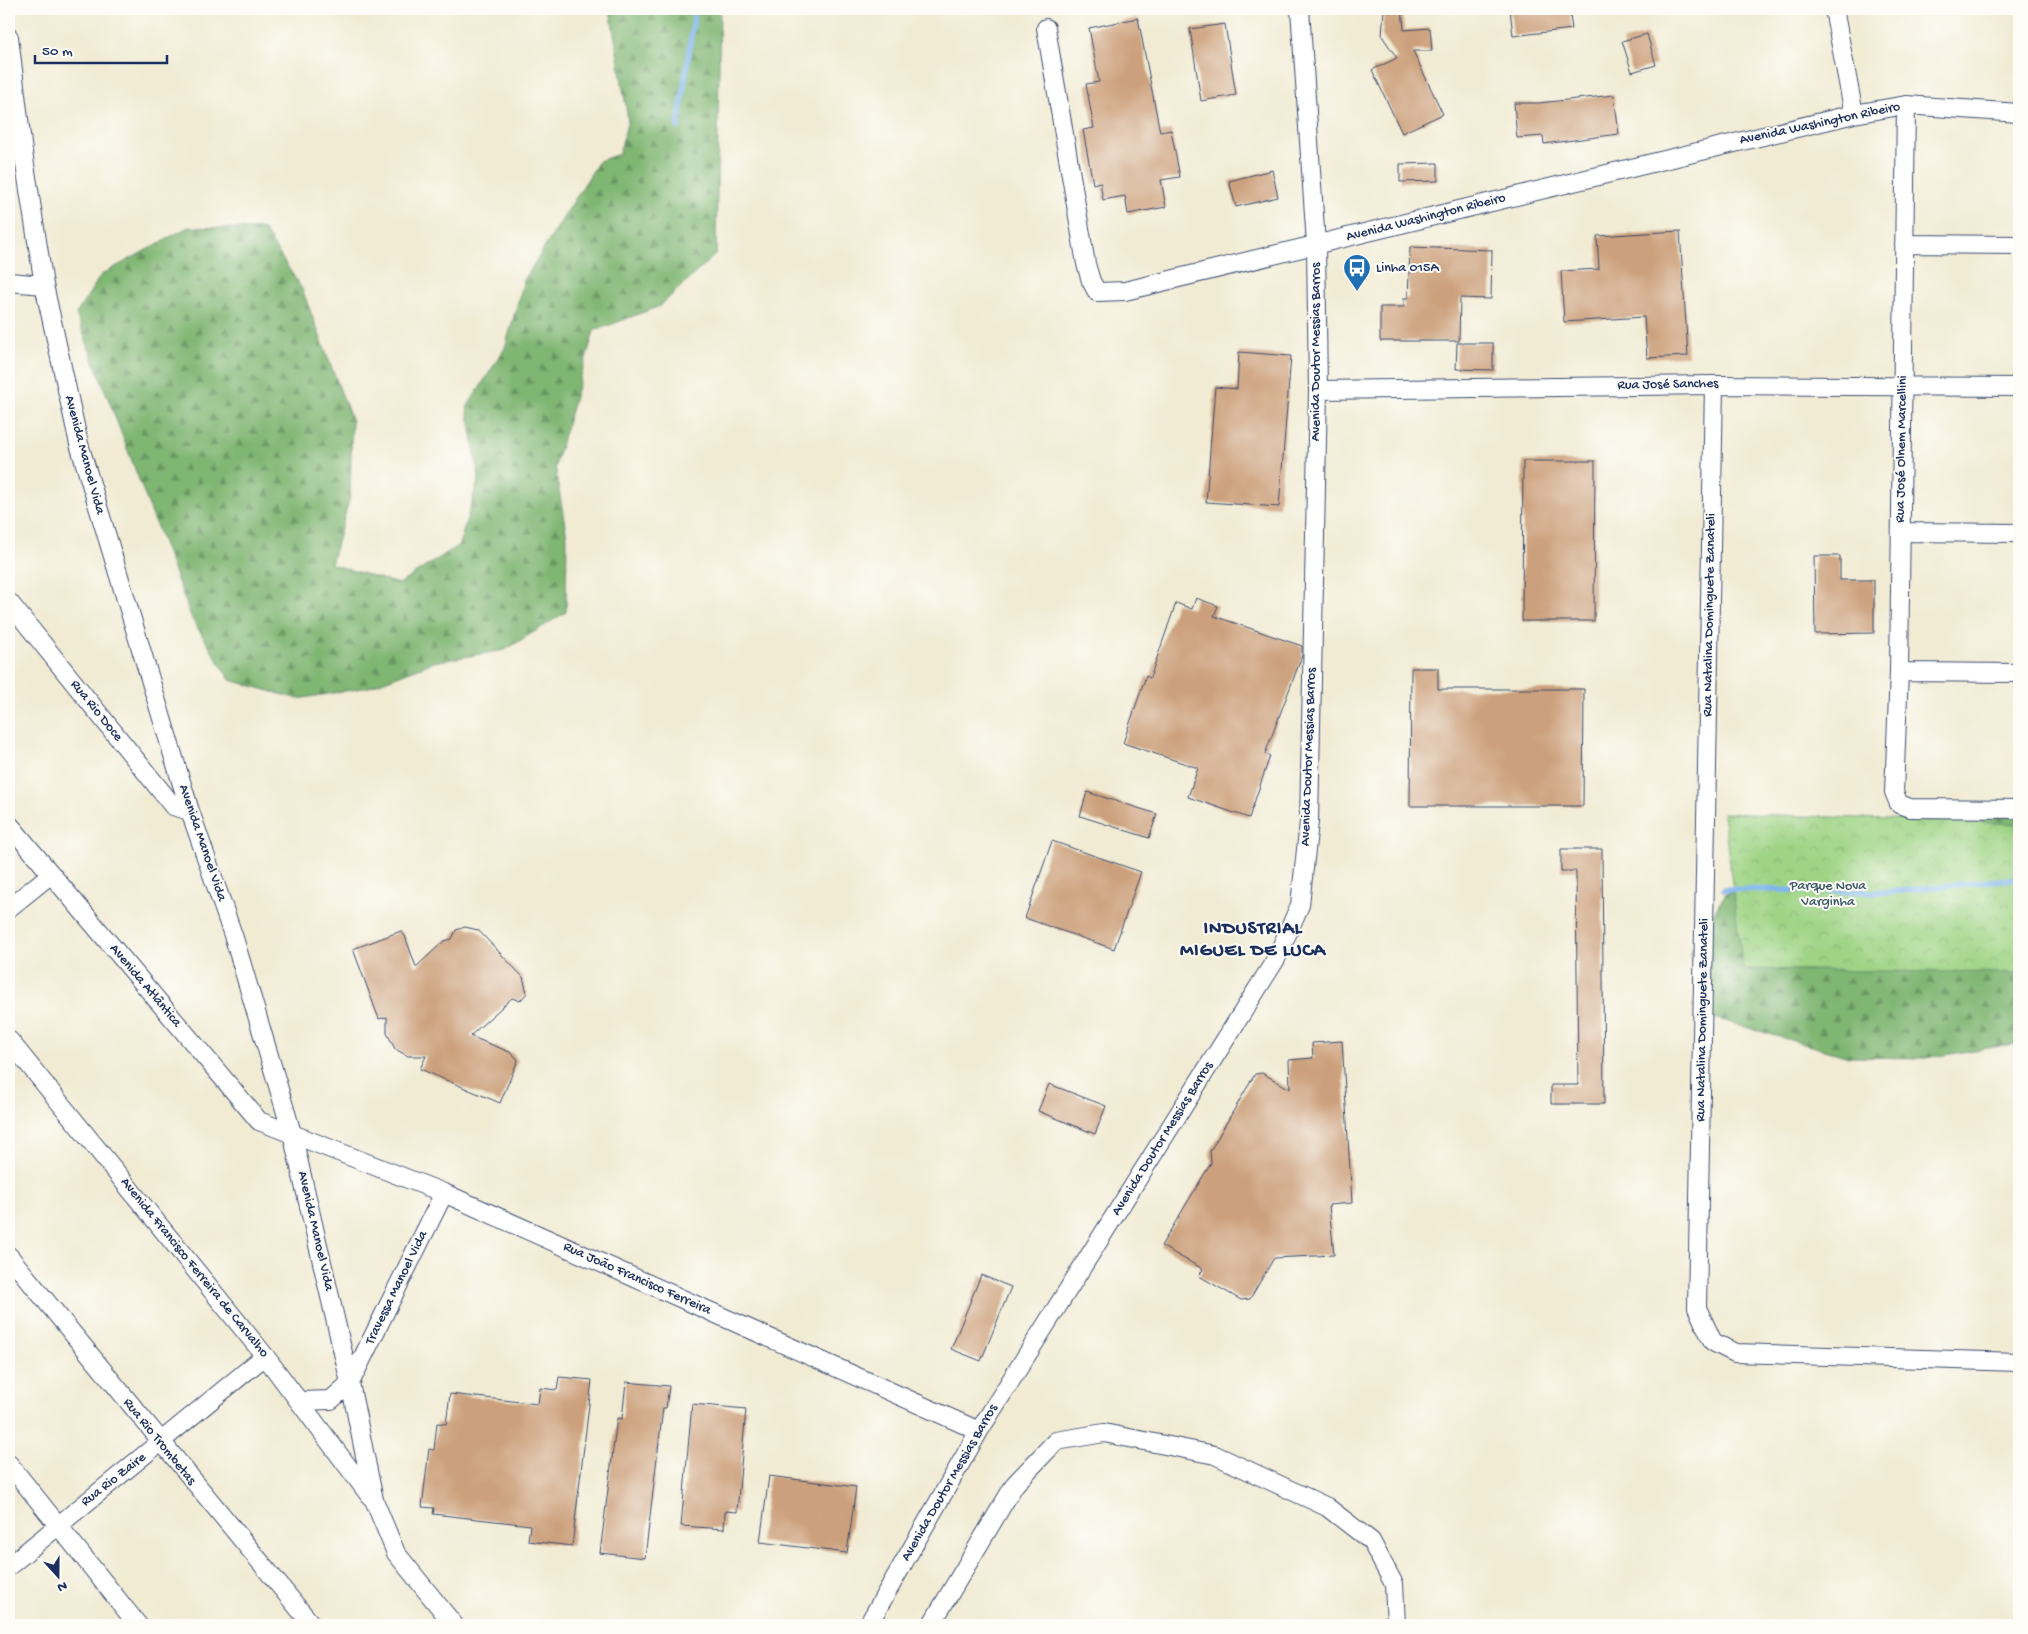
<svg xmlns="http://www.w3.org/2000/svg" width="2028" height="1634" viewBox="0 0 2028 1634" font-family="'Gochi Hand',sans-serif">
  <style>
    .forest { fill: url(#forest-firs); stroke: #4d7268 }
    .park { fill: url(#park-crowns); stroke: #5d8272 }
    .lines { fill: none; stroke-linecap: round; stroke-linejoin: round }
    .stream { stroke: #80b5ee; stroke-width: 5.5 }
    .building { fill: #cca07c }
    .minor-casing { stroke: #3b4b70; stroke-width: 20 }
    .minor { stroke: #fff; stroke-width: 18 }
    .labels { text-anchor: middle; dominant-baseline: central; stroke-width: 4; stroke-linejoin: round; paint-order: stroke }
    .street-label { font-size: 14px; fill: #1b2f5e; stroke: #fdfcf7 }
    .poi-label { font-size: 14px; fill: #1b2f5e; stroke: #fdfcf7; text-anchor: start }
    .park-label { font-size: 14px; fill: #3c5868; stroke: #fdfcf7 }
    .district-label { font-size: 19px; font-weight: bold; letter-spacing: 1px; fill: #1b2f5e; stroke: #fdfcf7 }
  </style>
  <defs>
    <pattern id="forest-firs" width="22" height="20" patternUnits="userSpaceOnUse" patternTransform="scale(1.25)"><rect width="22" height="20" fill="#7fb672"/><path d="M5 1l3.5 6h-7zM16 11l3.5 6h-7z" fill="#679461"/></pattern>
    <pattern id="park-crowns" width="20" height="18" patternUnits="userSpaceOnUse" patternTransform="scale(1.25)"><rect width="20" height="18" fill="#9fd485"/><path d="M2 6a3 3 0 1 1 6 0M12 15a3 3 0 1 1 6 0" fill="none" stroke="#88b675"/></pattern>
  </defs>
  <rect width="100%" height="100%" fill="#fdfcf7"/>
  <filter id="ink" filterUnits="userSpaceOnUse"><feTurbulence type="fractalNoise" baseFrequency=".02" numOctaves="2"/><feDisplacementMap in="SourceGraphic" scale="10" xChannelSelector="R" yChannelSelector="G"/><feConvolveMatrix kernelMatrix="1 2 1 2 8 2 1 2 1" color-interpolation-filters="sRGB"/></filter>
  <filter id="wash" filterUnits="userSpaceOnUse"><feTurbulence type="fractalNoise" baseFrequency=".0096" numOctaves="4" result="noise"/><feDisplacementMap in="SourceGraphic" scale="20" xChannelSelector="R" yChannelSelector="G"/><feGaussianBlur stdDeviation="1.12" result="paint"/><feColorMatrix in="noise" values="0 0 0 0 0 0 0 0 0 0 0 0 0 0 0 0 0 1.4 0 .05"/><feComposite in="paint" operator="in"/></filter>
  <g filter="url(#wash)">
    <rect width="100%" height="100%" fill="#f1ebd3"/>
    <path class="forest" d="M 610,9 L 720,9 L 716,254 L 660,306 L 594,331 L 555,466 L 567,537 L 566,612 L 505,650 L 434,662 L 369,687 L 298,699 L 230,680 L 192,619 L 76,314 L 101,275 L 188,227 L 263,229 L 302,289 L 352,421 L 350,497 L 331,564 L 399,584 L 459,545 L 479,478 L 467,407 L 505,348 L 524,280 L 599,161 L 619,154 L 628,120 Z
      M 1966,814 L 2019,816 L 2019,1043 L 1925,1058 L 1849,1057 L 1714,1018 L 1689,953 L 1726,893 L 1939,857 Z"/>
    <path class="park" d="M 1723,813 L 2019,824 L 2019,973 L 1743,969 Z"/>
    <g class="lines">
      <path class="stream" d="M 678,127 L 695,9
        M 1724,889 L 1889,892 L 2019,878"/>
    </g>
    <g id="blocks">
      <path class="building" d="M 1384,9 L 1402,9 L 1404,30 L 1430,28 L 1432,51 L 1413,51 L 1443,114 L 1402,133 L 1372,70 L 1397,58 L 1382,36 Z
        M 1510,9 L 1569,9 L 1572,29 L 1513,36 Z
        M 1138,18 L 1160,132 L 1171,130 L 1180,177 L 1161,180 L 1166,207 L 1128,214 L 1125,196 L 1103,200 L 1100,182 L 1093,184 L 1083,130 L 1094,128 L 1086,84 L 1099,82 L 1089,28 Z
        M 1225,24 L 1236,95 L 1201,101 L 1190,29 Z
        M 1647,34 L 1656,65 L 1632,72 L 1622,41 Z
        M 1614,95 L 1619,134 L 1544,144 L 1543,136 L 1517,138 L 1514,103 L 1539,103 Z
        M 1438,163 L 1438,181 L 1400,182 L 1400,164 Z
        M 1272,170 L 1278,197 L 1236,207 L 1229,181 Z
        M 1680,231 L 1688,356 L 1647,358 L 1644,317 L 1564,322 L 1561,271 L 1599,269 L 1597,236 Z
        M 1410,247 L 1492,250 L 1491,299 L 1460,298 L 1459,341 L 1380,341 L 1380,307 L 1404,307 L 1404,298 L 1408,298 Z
        M 1457,343 L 1493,343 L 1493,370 L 1456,369 Z
        M 1239,352 L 1291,356 L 1279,507 L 1206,502 L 1215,387 L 1237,389 Z
        M 1523,461 L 1595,461 L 1594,621 L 1522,621 Z
        M 1814,556 L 1840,556 L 1840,580 L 1874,580 L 1874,633 L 1815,634 Z
        M 1196,598 L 1218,606 L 1214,616 L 1302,646 L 1302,656 L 1265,754 L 1270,756 L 1249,818 L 1188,797 L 1198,768 L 1123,743 L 1146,676 L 1150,678 L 1176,603 L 1192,609 Z
        M 1411,668 L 1438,668 L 1438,689 L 1584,689 L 1583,806 L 1410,806 Z
        M 1087,792 L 1157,814 L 1149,838 L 1080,816 Z
        M 1052,841 L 1141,872 L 1114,949 L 1025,918 Z
        M 1561,849 L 1602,849 L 1604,1104 L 1551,1104 L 1551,1085 L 1578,1085 L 1576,871 L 1561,871 Z
        M 465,927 L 478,930 L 523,977 L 527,993 L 520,1001 L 512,998 L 470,1036 L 512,1053 L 518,1060 L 500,1103 L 420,1069 L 426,1056 L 408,1056 L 395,1049 L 387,1033 L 387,1017 L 379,1019 L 353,949 L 401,931 L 405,936 L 416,967 L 444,941 L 452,939 L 456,930 Z
        M 1342,1041 L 1352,1203 L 1329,1205 L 1334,1255 L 1274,1258 L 1250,1299 L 1241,1300 L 1199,1276 L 1203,1269 L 1161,1246 L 1211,1163 L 1210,1151 L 1255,1074 L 1262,1073 L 1290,1089 L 1289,1060 L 1313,1058 L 1312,1043 Z
        M 1049,1084 L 1106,1106 L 1095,1134 L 1038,1111 Z
        M 981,1275 L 1011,1287 L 981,1361 L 951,1349 Z
        M 559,1377 L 592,1380 L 572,1546 L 528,1541 L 530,1525 L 433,1514 L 434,1508 L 422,1507 L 429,1449 L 434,1450 L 437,1423 L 446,1424 L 450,1394 L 538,1404 L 540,1388 L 557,1390 Z
        M 626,1382 L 669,1386 L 666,1408 L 663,1408 L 645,1558 L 600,1553 L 617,1418 L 622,1419 Z
        M 692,1404 L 746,1409 L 737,1512 L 725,1511 L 724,1529 L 681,1526 Z
        M 769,1476 L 856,1487 L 847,1553 L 760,1542 Z"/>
    </g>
  </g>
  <g filter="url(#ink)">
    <use href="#blocks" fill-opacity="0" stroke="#3b4b70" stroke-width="1"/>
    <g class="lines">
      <defs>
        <path id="minor" d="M 1834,9 L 1854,114
          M 1046,28 L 1086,264 L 1091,281 L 1097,292 L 1125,291 L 1854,114 L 1906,105 L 2019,113
          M 9,37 L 23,152 L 44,285 L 79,444 L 190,811 L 234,938 L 292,1133 L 350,1383 L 374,1500 L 396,1553 L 454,1625
          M 1906,105 L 1899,672 L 1894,792 L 1899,804 L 1910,808 L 2019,809
          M 1904,244 L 2019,245
          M 9,282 L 44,285
          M 1714,385 L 1697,1308 L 1713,1342 L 1735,1353 L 2019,1362
          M 1318,390 L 1714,385 L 2019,387
          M 1901,532 L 2019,533
          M 9,602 L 173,806 L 190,811
          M 1899,672 L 2019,673
          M 9,824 L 259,1121 L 444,1193 L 979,1431
          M 9,908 L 50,875
          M 9,1040 L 265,1356 L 370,1496
          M 9,1256 L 312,1625
          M 299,1401 L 331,1400 L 350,1383 L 444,1193
          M 9,1464 L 138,1625
          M 9,1566 L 265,1356
          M 868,1625 L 979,1431 L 1276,959 L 1300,905 L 1309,822 L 1318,390 L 1316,244 L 1300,9
          M 931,1625 L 1015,1484 L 1056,1441 L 1104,1433 L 1215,1455 L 1327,1507 L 1371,1541 L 1394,1584 L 1396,1625"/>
      </defs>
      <use href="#minor" class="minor-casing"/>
      <use href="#minor" class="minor"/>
    </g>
  </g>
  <defs>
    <symbol id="bus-pin" viewBox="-11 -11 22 30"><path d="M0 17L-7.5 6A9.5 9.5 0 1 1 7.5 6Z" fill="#1f6fb2" stroke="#fdfcf7"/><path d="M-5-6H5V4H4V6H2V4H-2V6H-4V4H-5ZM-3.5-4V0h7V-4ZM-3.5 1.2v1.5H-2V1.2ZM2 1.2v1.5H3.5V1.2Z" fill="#fff"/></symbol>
  </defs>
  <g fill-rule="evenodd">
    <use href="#bus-pin" x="1341" y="252" width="32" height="43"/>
  </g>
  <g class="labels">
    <g class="street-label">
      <text transform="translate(1820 124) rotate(-12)">Avenida Washington Ribeiro</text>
      <text transform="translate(1426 218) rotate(-14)">Avenida Washington Ribeiro</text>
      <text transform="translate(1316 352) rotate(-90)">Avenida Doutor Messias Barros</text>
      <text transform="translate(1668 385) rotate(-1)">Rua José Sanches</text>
      <text transform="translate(1902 449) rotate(-89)">Rua José Olnem Marcellini</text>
      <text transform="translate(84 455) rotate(75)">Avenida Manoel Vida</text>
      <text transform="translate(1710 615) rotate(-89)">Rua Natalina Dominguete Zanateli</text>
      <text transform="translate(96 711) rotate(51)">Rua Rio Doce</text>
      <text transform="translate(1309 757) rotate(-88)">Avenida Doutor Messias Barros</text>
      <text transform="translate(202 843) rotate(71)">Avenida Manoel Vida</text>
      <text transform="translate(145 986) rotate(50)">Avenida Atlântica</text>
      <text transform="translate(1703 1020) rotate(-89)">Rua Natalina Dominguete Zanateli</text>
      <text transform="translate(1163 1139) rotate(-58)">Avenida Doutor Messias Barros</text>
      <text transform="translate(315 1231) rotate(77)">Avenida Manoel Vida</text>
      <text transform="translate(194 1268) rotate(51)">Avenida Francisco Ferreira de Carvalho</text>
      <text transform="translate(637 1279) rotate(24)">Rua João Francisco Ferreira</text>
      <text transform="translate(397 1288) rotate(-64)">Travessa Manoel Vida</text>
      <text transform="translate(159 1442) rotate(51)">Rua Rio Trombetas</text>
      <text transform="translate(114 1480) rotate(-38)">Rua Rio Zaire</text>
      <text transform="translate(950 1483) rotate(-60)">Avenida Doutor Messias Barros</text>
    </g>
    <g class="poi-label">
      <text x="1376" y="268">Linha 015A</text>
    </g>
    <g class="park-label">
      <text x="1828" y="886">Parque Nova<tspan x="1828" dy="16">Varginha</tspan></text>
    </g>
    <g class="district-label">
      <text x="1253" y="929">INDUSTRIAL<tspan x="1253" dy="22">MIGUEL DE LUCA</tspan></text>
    </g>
  </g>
  <rect width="2028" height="1634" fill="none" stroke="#fdfcf7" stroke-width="30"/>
  <g transform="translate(58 1576) rotate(159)" stroke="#fdfcf7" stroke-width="4" paint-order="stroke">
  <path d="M0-4L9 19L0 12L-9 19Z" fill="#1b2f5e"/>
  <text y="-8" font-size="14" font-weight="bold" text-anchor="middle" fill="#1b2f5e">N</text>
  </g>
  <path d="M35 55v8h132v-8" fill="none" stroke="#1b2f5e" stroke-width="2.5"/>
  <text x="42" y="55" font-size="15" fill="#1b2f5e" stroke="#fdfcf7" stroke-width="4" paint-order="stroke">50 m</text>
</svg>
